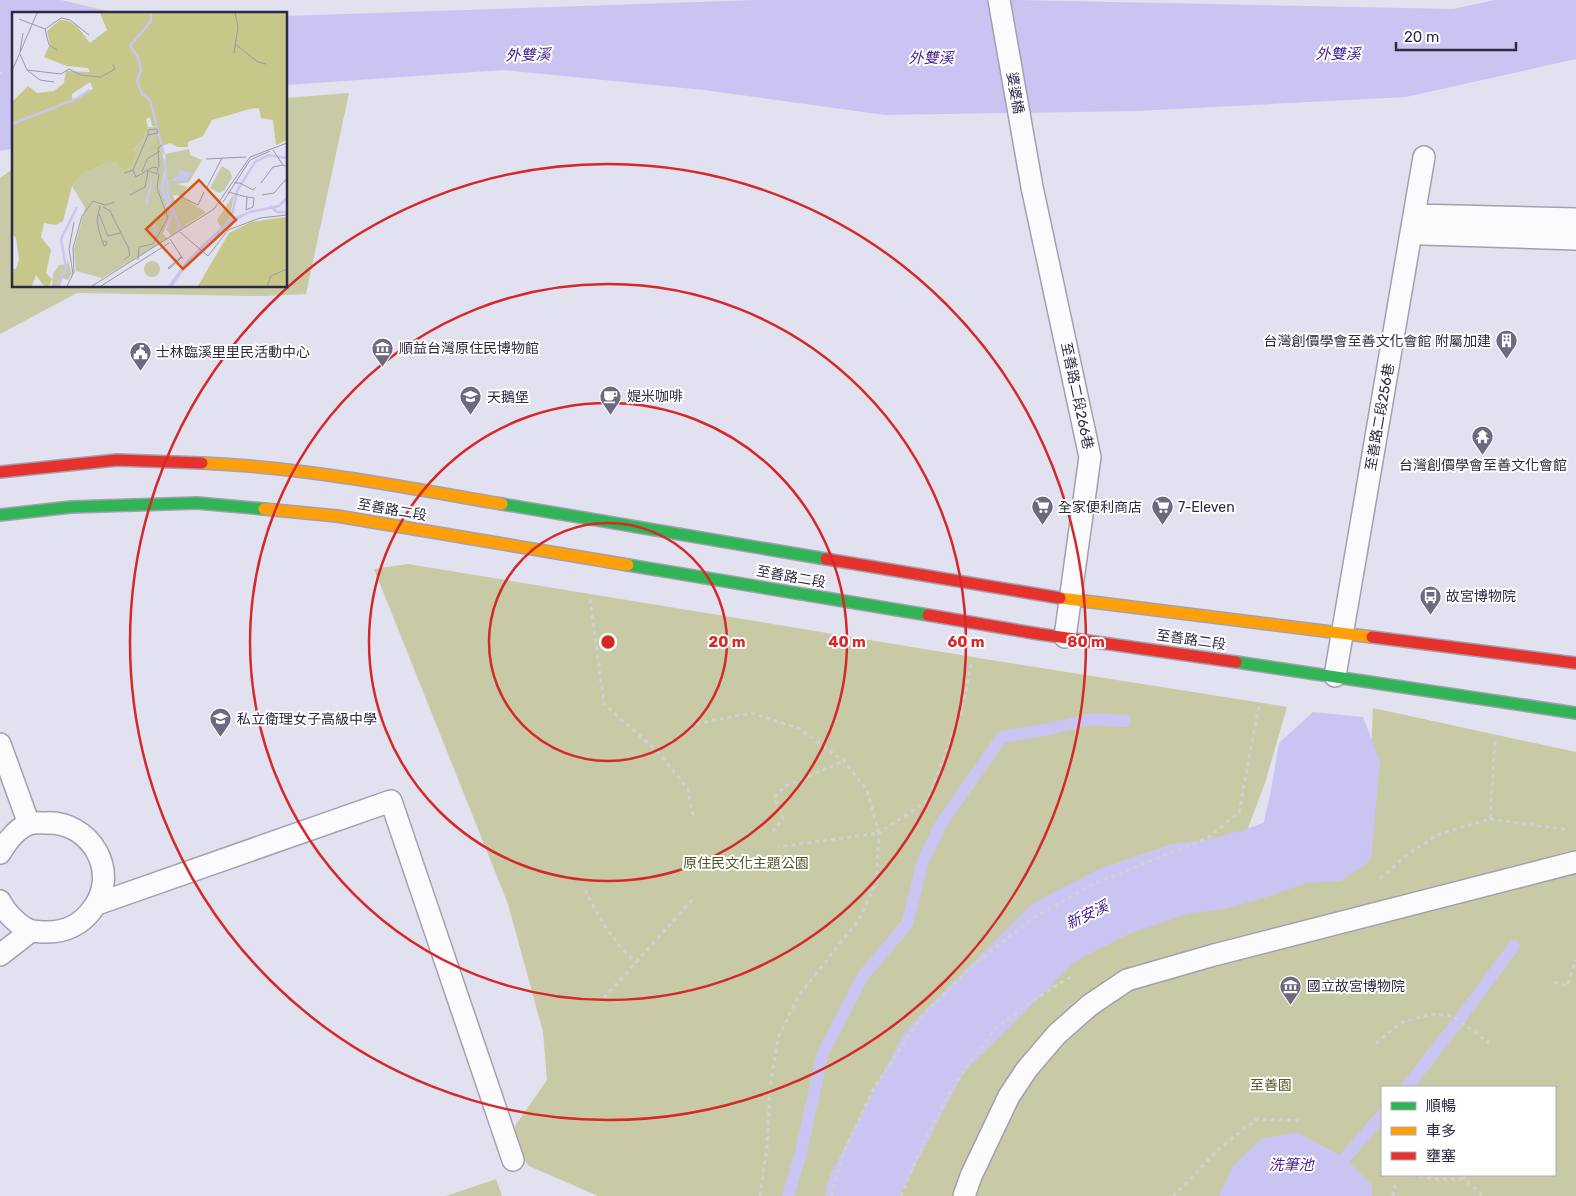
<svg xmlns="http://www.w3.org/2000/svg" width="1576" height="1196" viewBox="0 0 1576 1196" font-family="Rubik,'Noto Sans TC',sans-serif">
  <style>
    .green { fill: #c8caa6; fill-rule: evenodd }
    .water { fill: #cac4f2 }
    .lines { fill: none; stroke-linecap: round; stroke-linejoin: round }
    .stream { stroke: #cac4f2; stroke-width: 12 }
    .river { stroke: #cac4f2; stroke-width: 71 }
    .lane-casing { stroke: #a2a0b0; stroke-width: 24 }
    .fast-casing { stroke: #a2a0b0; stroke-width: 14 }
    .slow-casing { stroke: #a2a0b0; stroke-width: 14 }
    .jam-casing { stroke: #a2a0b0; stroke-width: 14 }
    .path { stroke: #d1d0d6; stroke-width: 3; stroke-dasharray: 4 4; stroke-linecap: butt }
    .lane { stroke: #fbfafd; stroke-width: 21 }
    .fast { stroke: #30b455; stroke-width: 11 }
    .slow { stroke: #ff9f0a; stroke-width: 11 }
    .jam { stroke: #e5322d; stroke-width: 11 }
    .ring { fill: none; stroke: #d62828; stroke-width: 2.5 }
    .labels { text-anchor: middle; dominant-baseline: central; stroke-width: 4; stroke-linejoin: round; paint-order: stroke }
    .street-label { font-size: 14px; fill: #2e2a43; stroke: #fff }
    .poi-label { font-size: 14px; fill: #2e2a43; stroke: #fff; text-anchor: start }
    .park-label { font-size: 14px; fill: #535525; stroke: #fff }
    .water-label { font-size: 15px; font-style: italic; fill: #451d91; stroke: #fff }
    .inset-river { fill: none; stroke: #cac4f2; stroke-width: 2.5 }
    .inset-road { fill: none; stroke: #9a98aa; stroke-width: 1 }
    .view { fill: #d55412; fill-opacity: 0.15; stroke: #d55412; stroke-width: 2.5 }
    .inset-edge { fill: none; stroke: #2e2a43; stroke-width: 2.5 }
    .centre { fill: #d62828; stroke: #fff; stroke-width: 2.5 }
    .ring-label { font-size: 15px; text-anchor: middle; font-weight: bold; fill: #d62828; stroke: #fff; stroke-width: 4; stroke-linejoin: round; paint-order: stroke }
  </style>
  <rect width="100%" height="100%" fill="#e2e1ef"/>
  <path class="green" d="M 349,93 L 306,294 L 263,296 L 77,293 L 0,334 L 0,178 L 14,168 L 14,286 L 286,286 L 286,98 Z
    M 408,564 L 991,660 L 1287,707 L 1265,783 L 1246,833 L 1065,906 L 957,981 L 875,1096 L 845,1196 L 598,1196 L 529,1166 L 512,1145 L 515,1126 L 547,1080 L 543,1032 L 508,904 L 374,569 Z
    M 1373,708 L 1576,752 L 1576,1196 L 892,1196 L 950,1060 L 1061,951 L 1207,898 L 1367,853 ZM 1382,1087 L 1555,1087 L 1555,1175 L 1382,1175 Z
    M 496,1179 L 502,1196 L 446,1196 Z"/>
  <path class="water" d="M 0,0 L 61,0 L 120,14 L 14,14 L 14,78 L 0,72 Z
    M 757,0 L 1012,0 L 1453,9 L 1495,0 L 1576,0 L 1576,59 L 1406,97 L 1135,111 L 885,115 L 704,90 L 503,70 L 286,85 L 286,16 Z
    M 1313,712 L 1363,717 L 1380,761 L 1371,860 L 1341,881 L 1229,888 L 1218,874 L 1217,862 L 1262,830 L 1271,791 L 1279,743 Z
    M 1296,1132 L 1345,1158 L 1371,1184 L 1372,1196 L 1219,1196 L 1233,1166 L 1261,1139 Z"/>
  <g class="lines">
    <path class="stream" d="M 1407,1087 L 1459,1020 L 1514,946
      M 788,1196 L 800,1156 L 823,1053 L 863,976 L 907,924 L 923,861 L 942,822 L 1002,737 L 1044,730 L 1092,719 L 1125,721
      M 1320,1196 L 1345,1158 L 1382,1115"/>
    <path class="river" d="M 0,115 L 14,107
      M 861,1196 L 863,1189 L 934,1052 L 1054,932 L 1115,901 L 1180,879 L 1218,874 L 1250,865 L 1311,844"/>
    <defs>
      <path id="lane" d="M 999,0 L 1032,187 L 1090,457 L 1065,637
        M 1576,219 L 1414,215 L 1423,234 L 1576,239
        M 1335,676 L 1424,157
        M 0,744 L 29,824
        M 0,853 C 6,843 17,828 29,824 C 34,822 40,823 45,823 C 91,820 122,874 91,911 C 81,924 66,932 48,932 C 43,932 38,932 33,931 C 21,929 5,912 0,901
        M 97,904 L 391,801 L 513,1160
        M 0,955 L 31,931
        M 964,1196 L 971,1176 L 1009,1096 L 1027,1069 L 1057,1034 L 1090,1005 L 1127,980 L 1214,955 L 1576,862"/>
      <path id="fast" d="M 502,504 L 826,559
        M 0,515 L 71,507 L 197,503 L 264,509
        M 628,565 L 928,615
        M 1236,662 L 1576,713"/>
      <path id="slow" d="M 202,463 C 303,467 403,487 502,504
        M 264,509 L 337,516 L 628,565
        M 1060,598 L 1372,637"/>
      <path id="jam" d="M 0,472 L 117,460 L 202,463
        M 826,559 L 1060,598
        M 928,615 L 1039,634 L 1236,662
        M 1372,637 L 1576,663"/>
    </defs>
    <use href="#lane" class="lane-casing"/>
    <use href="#fast" class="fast-casing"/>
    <use href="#slow" class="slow-casing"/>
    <use href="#jam" class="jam-casing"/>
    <path class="path" d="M 590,599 L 604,704 L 657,751 L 700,723 L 752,713 L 800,729 L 844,761 L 867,790 L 879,833 L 778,847
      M 657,751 L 688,789 L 693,816
      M 1490,819 L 1569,830
      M 773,832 L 783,818 L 774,797 L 786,786 L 844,761
      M 1380,878 L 1407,855 L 1437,835 L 1490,819 L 1495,740
      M 585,890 C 600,920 611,939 636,963
      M 1554,982 L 1567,986 L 1576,960
      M 604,998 L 693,899
      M 1376,1043 L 1400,1023 L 1430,1014 L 1453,1016 L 1489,1043
      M 1411,1175 L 1434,1179 L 1464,1179
      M 1464,1175 L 1464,1179 L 1483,1196
      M 1382,1176 L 1382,1175
      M 760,1196 L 767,1147 L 770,1088 L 778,1038 L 798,997 L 859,919 L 876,883 L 879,833 L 927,801 L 961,713 L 972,661
      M 831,1196 L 843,1154 L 873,1090 L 921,1017 L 970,968 L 1033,918 L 1091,885 L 1208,838 L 1239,812 L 1259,705
      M 901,1196 C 922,1145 944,1095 978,1052 C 984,1044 990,1034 997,1028 C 1019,1009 1045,993 1070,977
      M 1173,1196 L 1222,1146 L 1257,1119 L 1303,1121
      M 1393,1196 L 1395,1185"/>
    <use href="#lane" class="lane"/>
    <use href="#fast" class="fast"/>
    <use href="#slow" class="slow"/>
    <use href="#jam" class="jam"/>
  </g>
  <g class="ring">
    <circle cx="608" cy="642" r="119"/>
    <circle cx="608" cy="642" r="239"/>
    <circle cx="608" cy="642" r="358"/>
    <circle cx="608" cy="642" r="478"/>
  </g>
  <defs>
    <symbol id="building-pin" viewBox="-11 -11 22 30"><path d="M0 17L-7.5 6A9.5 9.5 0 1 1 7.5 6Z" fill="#6d6a7f" stroke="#fff"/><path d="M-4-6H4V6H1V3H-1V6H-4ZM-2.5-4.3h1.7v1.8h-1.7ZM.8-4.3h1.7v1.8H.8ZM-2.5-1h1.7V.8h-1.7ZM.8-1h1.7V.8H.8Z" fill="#fff"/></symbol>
    <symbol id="museum-pin" viewBox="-11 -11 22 30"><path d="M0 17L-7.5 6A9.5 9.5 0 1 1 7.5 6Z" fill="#6d6a7f" stroke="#fff"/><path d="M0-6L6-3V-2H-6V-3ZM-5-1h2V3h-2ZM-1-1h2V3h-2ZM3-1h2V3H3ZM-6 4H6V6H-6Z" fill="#fff"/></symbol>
    <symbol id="civic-pin" viewBox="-11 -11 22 30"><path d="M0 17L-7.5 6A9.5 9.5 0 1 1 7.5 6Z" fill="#6d6a7f" stroke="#fff"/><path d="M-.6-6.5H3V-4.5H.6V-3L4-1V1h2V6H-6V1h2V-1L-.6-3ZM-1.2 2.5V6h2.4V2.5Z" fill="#fff"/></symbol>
    <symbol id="cafe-pin" viewBox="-11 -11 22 30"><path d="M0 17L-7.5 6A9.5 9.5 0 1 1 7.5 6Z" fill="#6d6a7f" stroke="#fff"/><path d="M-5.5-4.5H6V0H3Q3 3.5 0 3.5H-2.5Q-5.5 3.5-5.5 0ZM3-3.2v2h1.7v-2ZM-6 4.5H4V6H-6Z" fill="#fff"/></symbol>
    <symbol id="school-pin" viewBox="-11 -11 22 30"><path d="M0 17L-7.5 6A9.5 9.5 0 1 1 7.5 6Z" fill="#6d6a7f" stroke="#fff"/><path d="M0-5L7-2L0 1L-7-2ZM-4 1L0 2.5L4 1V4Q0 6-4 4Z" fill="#fff"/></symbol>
    <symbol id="temple-pin" viewBox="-11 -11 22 30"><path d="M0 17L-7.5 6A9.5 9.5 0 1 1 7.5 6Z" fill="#6d6a7f" stroke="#fff"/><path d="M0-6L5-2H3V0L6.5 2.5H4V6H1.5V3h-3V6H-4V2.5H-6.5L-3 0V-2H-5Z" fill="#fff"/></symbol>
    <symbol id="supermarket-pin" viewBox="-11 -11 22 30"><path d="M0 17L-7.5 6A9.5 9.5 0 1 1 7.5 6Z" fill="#6d6a7f" stroke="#fff"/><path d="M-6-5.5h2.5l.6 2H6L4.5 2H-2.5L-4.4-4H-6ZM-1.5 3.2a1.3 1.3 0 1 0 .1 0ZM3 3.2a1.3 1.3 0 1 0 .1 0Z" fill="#fff"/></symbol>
    <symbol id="bus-pin" viewBox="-11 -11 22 30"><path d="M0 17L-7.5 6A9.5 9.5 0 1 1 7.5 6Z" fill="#6d6a7f" stroke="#fff"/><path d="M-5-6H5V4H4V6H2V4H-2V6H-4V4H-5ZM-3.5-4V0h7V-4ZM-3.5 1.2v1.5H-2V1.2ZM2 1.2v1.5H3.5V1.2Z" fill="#fff"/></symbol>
  </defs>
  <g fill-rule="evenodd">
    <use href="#building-pin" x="1494" y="328" width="25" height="34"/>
    <use href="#museum-pin" x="370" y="336" width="25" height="34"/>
    <use href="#civic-pin" x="128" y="340" width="25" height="34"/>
    <use href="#cafe-pin" x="598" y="384" width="25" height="34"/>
    <use href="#school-pin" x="458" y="384" width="25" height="34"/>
    <use href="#temple-pin" x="1470" y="424" width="25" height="34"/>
    <use href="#supermarket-pin" x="1030" y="494" width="25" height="34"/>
    <use href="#supermarket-pin" x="1150" y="494" width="25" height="34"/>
    <use href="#bus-pin" x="1418" y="584" width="25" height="34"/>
    <use href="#school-pin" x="208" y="706" width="25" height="34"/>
    <use href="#museum-pin" x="1278" y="974" width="25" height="34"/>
  </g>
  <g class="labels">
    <g class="street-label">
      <text transform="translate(1015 93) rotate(80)">婆婆橋</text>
      <text transform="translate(1077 396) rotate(78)">至善路二段266巷</text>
      <text transform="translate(1380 417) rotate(-80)">至善路二段256巷</text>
      <text transform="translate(392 510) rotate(10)">至善路二段</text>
      <text transform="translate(791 577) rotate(10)">至善路二段</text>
      <text transform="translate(1191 640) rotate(8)">至善路二段</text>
    </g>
    <g class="poi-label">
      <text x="1491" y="341" text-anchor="end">台灣創價學會至善文化會館 附屬加建</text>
      <text x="399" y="348">順益台灣原住民博物館</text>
      <text x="156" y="352">士林臨溪里里民活動中心</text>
      <text x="627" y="396">媞米咖啡</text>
      <text x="487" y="397">天鵝堡</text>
      <text x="1483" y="465" text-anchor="middle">台灣創價學會至善文化會館</text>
      <text x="1058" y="507">全家便利商店</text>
      <text x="1178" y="507">7-Eleven</text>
      <text x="1446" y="596">故宮博物院</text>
      <text x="237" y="719">私立衛理女子高級中學</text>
      <text x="1307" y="986">國立故宮博物院</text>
    </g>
    <g class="park-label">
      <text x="746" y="863">原住民文化主題公園</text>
      <text x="1271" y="1085">至善園</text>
    </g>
    <g class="water-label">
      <text x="1338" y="54">外雙溪</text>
      <text transform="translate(528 55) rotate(-1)">外雙溪</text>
      <text x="931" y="58">外雙溪</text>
      <text transform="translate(1087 915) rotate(-26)">新安溪</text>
      <text x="1291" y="1165">洗筆池</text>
    </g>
  </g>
  <g transform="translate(12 12)">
    <rect width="275" height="275" fill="#e2e1ef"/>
    <path d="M 146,114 L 153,157 L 149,177 L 159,202 L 151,222 L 156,227 L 90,266 L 64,259 L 62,237 L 73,196 L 60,174 L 70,162 L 97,150 L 104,149 L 112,159 L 120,155 L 126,140 L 121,138 L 132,127 L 136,115 ZM 177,137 L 178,143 L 190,148 L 177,170 L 165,172 L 175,175 L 170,184 L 161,183 L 163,189 L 170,185 L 194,200 L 159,224 L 156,219 L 160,199 L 151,178 L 155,163 L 153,142 ZM 210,154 L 218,159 L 220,165 L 212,179 L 207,181 L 198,176 ZM 222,182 L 218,206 L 209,216 L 205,208 ZM 55,246 L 60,262 L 56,268 L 51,266 L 48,274 L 40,274 L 41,262 L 47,253 L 55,252 ZM132 257a8 8 0 1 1 16 0a8 8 0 1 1-16 0Z" fill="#c8caa6"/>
    <path d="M 88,1 L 275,1 L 275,128 L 264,133 L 261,108 L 249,106 L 247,96 L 238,97 L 200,108 L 191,124 L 176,130 L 176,135 L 165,135 L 158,131 L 142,137 L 139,135 L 145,133 L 146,114 L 140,114 L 138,105 L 134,107 L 136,115 L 132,127 L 121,138 L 126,140 L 120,155 L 112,159 L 104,150 L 97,150 L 70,162 L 60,174 L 51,209 L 44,213 L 32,211 L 29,225 L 39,238 L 34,261 L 40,267 L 37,274 L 32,274 L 24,263 L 20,274 L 0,274 L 0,257 L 4,257 L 7,248 L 4,226 L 0,222 L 0,90 L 16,74 L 25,81 L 42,79 L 52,71 L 54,59 L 78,60 L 76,56 L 55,54 L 32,45 L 38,32 L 35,19 L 48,8 L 56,9 L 65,14 L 78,31 L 95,18 ZM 78,70 L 81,77 L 60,88 L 60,82 ZM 275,205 L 275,274 L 186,274 L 217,221 L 239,210 Z" fill="#c6c789" fill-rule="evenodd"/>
    <path d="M 168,158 L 180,161 L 174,169 L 156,169 L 166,164 ZM 242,198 L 219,212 L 175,253 L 161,274 L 156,274 L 174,249 L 191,232 L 220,206 Z" fill="#cac4f2"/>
    <path class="inset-river" d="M 139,1 L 139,9 L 118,34 L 126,45 L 129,58 L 125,69 L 130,82 L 138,88 L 152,142M 0,112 L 64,87 L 78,78M 152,146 L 154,162 L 150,178 L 160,202 L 155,219M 156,169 L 155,180 L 167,213 L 164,219M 134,193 L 140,167M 258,194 L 265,200 L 275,200M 238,200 L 267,194 L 275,186M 142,209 L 143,224M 219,209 L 225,179 L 243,150 L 257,143 L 275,146M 46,274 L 54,256 L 49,227 L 65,195"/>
    <path class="inset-road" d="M 7,7 L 33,17 L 49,6 L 58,8 L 77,23M 33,17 L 37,33 L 45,38M 223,32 L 246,50 L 254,52M 8,39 L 11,21M 222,41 L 226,15 L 223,1M 8,42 L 15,58 L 49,62 L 57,57 L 69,63 L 89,65 L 103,57 L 101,52M 15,58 L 28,68 L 42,70M 0,59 L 25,1M 261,138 L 271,153M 194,147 L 234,145M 147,155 L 146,136 L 150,133M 121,158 L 136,123 L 146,121 L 145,117 L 136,118 L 136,123M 130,160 L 135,147 L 148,139M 112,161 L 121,158 L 124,165 L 141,155 L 146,156 L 145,160M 222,171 L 228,171 L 241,178 L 244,175M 249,171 L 261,155 L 271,153 L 275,155M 194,177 L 210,146M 216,180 L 235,185 L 234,198 L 241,195 L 242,186 L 235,185M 118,183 L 133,175 L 136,159 L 147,162 L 145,176 L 156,206 L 141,232M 250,183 L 262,181 L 275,166M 170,185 L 186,193 L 192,180M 211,190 L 238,148 L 258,139M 88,194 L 85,208 L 87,219 L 92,234 L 94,234 L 95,230 L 91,229M 91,195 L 98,199 L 116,235 L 118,243 L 112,248M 87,202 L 96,224 L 108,221M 168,220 L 196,244 L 216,218 L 248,206 L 275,203M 158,227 L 171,247M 169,245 L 170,245 L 157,257 L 156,256 ZM 126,248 L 127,235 L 141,232M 61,262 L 57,237 L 62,210M 55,274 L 62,260 L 61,236 L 70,204 L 81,189 L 93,193 L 103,190M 80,274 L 202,197 L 238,145 L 275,131M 89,274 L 157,231M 255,274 L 259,264 L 275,257"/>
    <path class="view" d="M 187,168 L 224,208 L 171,257 L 134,217 Z"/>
    <rect width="275" height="275" class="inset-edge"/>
  </g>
  <circle cx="608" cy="642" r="8" class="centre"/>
  <g class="ring-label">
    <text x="727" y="647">20 m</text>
    <text x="847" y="647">40 m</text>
    <text x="966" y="647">60 m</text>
    <text x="1086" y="647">80 m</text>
  </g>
  <rect x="1381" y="1086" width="175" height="90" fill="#ffffff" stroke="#abaab4"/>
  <rect x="1391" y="1102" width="25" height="8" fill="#30b455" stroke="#abaab4"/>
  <text x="1426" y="1111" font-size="15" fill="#2e2a43">順暢</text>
  <rect x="1391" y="1127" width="25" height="8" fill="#ff9f0a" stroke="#abaab4"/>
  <text x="1426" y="1136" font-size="15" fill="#2e2a43">車多</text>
  <rect x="1391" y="1152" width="25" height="8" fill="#e5322d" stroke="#abaab4"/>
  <text x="1426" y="1161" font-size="15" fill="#2e2a43">壅塞</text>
  <path d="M1396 42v8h120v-8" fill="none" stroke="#2e2a43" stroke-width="2.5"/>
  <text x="1404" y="42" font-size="15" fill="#2e2a43" stroke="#ffffff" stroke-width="4" paint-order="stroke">20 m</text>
</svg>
